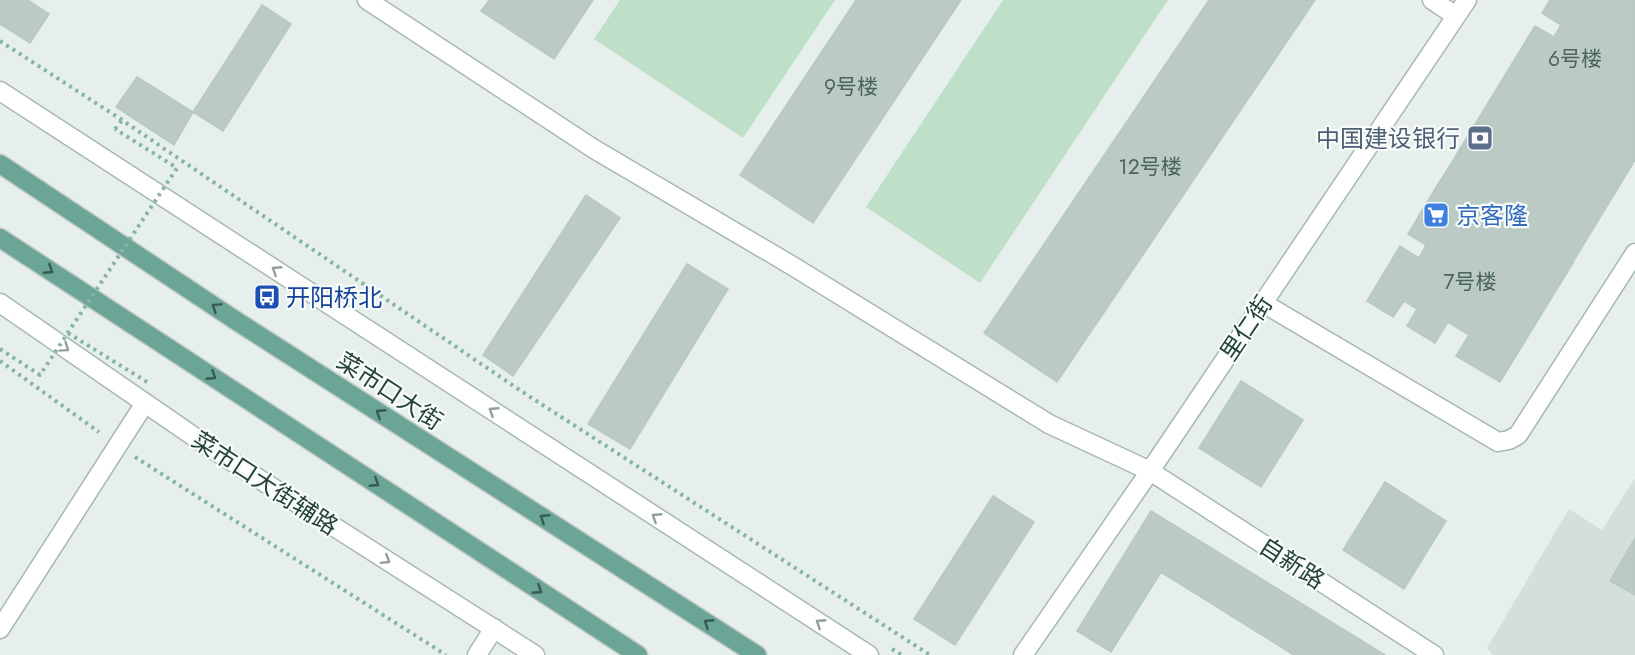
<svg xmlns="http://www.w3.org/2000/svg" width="1635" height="655" viewBox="0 0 1635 655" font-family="Jost,'Noto Sans SC',sans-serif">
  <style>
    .built { fill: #d4dfda }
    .green { fill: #bfe0c8 }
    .building { fill: #bbcac4; stroke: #b8c9c2; stroke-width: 1.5 }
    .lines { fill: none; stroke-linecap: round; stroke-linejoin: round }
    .minor-casing { stroke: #a8b8b2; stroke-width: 21 }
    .major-casing { stroke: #c2cac8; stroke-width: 21 }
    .path { stroke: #86b3a5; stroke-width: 4; stroke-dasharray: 3 4.5; stroke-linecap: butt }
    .minor { stroke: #fff; stroke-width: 18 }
    .major { stroke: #6aa596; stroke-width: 18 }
    .path-bridge { stroke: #86b3a5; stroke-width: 4; stroke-dasharray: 3 4.5; stroke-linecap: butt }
    .oneway { stroke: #365b51 }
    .oneway2 { stroke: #92a09c }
    .labels { text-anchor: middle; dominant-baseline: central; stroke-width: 4.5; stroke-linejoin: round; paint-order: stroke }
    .number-label { font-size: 21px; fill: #4a645c }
    .service-label { font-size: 24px; fill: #4e5e75; stroke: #f7fbf9; text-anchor: end }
    .shop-label { font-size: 24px; fill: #366cbe; stroke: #f7fbf9; text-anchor: start }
    .transit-label { font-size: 24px; fill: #164399; stroke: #f7fbf9; text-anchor: start }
    .street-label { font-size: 24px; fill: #24423a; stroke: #f7fbf9 }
  </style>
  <rect width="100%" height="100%" fill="#e6efeb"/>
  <path class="built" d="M 1635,478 L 1635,655 L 1493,655 L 1487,648 L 1569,509 L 1602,530 Z"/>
  <path class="green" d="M 620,0 L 835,0 L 743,138 L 594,39 Z
    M 1003,0 L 1168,0 L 980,283 L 866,207 Z"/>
  <path class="building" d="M 0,0 L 28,0 L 49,14 L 30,43 L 0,24 Z
    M 489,0 L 593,0 L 554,59 L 481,11 Z
    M 856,0 L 961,0 L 813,223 L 740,175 Z
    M 1209,0 L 1315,0 L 1057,382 L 984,333 Z
    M 1550,0 L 1635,0 L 1635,160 L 1500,382 L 1456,356 L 1469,335 L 1448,322 L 1435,343 L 1407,326 L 1417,309 L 1404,301 L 1393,317 L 1367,301 L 1400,246 L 1419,258 L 1426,245 L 1408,234 L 1535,26 L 1554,37 L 1561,25 L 1542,13 Z
    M 1550,0 L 1635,0 L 1635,161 L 1591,134 L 1603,115 L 1584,103 L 1571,123 L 1541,105 L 1551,89 L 1539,81 L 1529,98 L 1502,81 L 1535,26 L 1554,37 L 1561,25 L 1542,13 Z
    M 262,5 L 291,24 L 223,131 L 193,112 Z
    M 137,77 L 193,112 L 174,145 L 116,107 Z
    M 1441,179 L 1469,196 L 1460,211 L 1471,217 L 1479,204 L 1512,223 L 1500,243 L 1517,254 L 1528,235 L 1573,263 L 1500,382 L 1456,356 L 1469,335 L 1448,322 L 1435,343 L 1407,326 L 1417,309 L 1404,301 L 1393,317 L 1367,301 L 1400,246 L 1419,258 L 1426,245 L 1408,234 Z
    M 586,195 L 620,218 L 513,376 L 483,355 Z
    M 687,264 L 728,289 L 630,449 L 588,424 Z
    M 1241,381 L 1303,420 L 1261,487 L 1199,448 Z
    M 1385,482 L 1446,521 L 1404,589 L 1343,550 Z
    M 993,496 L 1034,522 L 955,645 L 914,619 Z
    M 1151,511 L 1385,655 L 1294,655 L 1161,572 L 1111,652 L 1077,631 Z
    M 1635,538 L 1635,595 L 1610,581 Z"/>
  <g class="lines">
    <defs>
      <path id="minor" d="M 367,0 L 594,149 L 791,265 L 1049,424 L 1150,471 L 1434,655
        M 1432,0 L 1456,16
        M 0,91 L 869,655
        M 0,303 L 206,445 L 535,655
        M 1263,303 L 1498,442 L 1509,440 L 1518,435 L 1635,253
        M 0,629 L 145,403
        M 477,655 L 494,628
        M 1023,655 L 1150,471 L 1467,0"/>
      <path id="major" d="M 0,164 L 238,322 L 757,655
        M 0,238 L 638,655"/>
    </defs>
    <use href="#minor" class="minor-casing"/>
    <use href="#major" class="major-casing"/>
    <path class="path" d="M 0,41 L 122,120 L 521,391 L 930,655
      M 115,129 L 122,120
      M 0,361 L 99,432
      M 135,457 L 446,655
      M 892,649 L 902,655"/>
    <use href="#minor" class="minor"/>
    <use href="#major" class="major"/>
    <path class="path-bridge" d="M 68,333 L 147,382
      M 0,349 L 40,375 L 177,168 L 115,129"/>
  </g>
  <defs><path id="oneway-chevron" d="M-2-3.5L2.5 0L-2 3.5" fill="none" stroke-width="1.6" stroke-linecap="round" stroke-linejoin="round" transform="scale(1.5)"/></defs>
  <g class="oneway">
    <use href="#oneway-chevron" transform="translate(49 270) rotate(33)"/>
    <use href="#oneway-chevron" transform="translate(216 307) rotate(-146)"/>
    <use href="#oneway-chevron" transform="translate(212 376) rotate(33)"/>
    <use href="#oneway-chevron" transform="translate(380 413) rotate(-147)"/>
    <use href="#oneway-chevron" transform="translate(375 483) rotate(33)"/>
    <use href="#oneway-chevron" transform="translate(544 518) rotate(-147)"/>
    <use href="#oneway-chevron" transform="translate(538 590) rotate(33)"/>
    <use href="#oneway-chevron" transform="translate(708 623) rotate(-147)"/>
  </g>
  <g class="oneway2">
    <use href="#oneway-chevron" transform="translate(276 270) rotate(-147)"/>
    <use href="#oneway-chevron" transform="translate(65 348) rotate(35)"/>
    <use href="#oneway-chevron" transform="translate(493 411) rotate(-147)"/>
    <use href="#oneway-chevron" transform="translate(656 517) rotate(-147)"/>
    <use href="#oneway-chevron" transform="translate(386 560) rotate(32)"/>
    <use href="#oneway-chevron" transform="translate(820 623) rotate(-147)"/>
  </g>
  <defs>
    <symbol id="bank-square" viewBox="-11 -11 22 22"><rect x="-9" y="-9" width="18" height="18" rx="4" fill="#5c6f8a" stroke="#f7fbf9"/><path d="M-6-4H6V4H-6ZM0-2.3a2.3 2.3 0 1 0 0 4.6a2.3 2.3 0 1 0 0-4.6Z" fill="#fff"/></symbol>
    <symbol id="supermarket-square" viewBox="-11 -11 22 22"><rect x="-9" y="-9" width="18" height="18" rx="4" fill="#3f7fe0" stroke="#f7fbf9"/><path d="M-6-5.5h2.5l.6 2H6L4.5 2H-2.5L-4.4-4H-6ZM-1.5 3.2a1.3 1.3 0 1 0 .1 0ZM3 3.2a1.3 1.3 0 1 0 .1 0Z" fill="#fff"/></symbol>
    <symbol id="bus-square" viewBox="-11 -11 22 22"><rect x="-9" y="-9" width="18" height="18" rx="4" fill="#1a4fb4" stroke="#f7fbf9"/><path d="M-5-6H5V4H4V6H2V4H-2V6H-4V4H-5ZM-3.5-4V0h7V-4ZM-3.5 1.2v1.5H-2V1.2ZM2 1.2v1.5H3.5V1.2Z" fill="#fff"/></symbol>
  </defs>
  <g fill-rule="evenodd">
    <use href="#bank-square" x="1465" y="123" width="30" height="30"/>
    <use href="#supermarket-square" x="1421" y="200" width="30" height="30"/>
    <use href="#bus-square" x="252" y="282" width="30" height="30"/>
  </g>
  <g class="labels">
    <g class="number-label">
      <text x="1575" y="59">6号楼</text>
      <text x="851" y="87">9号楼</text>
      <text x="1150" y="167">12号楼</text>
      <text x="1470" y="282">7号楼</text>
    </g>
    <g class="service-label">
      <text x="1460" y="138">中国建设银行</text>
    </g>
    <g class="shop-label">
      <text x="1456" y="215">京客隆</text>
    </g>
    <g class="transit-label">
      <text x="286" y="297">开阳桥北</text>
    </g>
    <g class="street-label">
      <text transform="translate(1246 328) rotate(-56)">里仁街</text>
      <text transform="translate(390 391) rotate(33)">菜市口大街</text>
      <text transform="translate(265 483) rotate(33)">菜市口大街辅路</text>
      <text transform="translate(1292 563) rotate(33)">自新路</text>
    </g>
  </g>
</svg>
